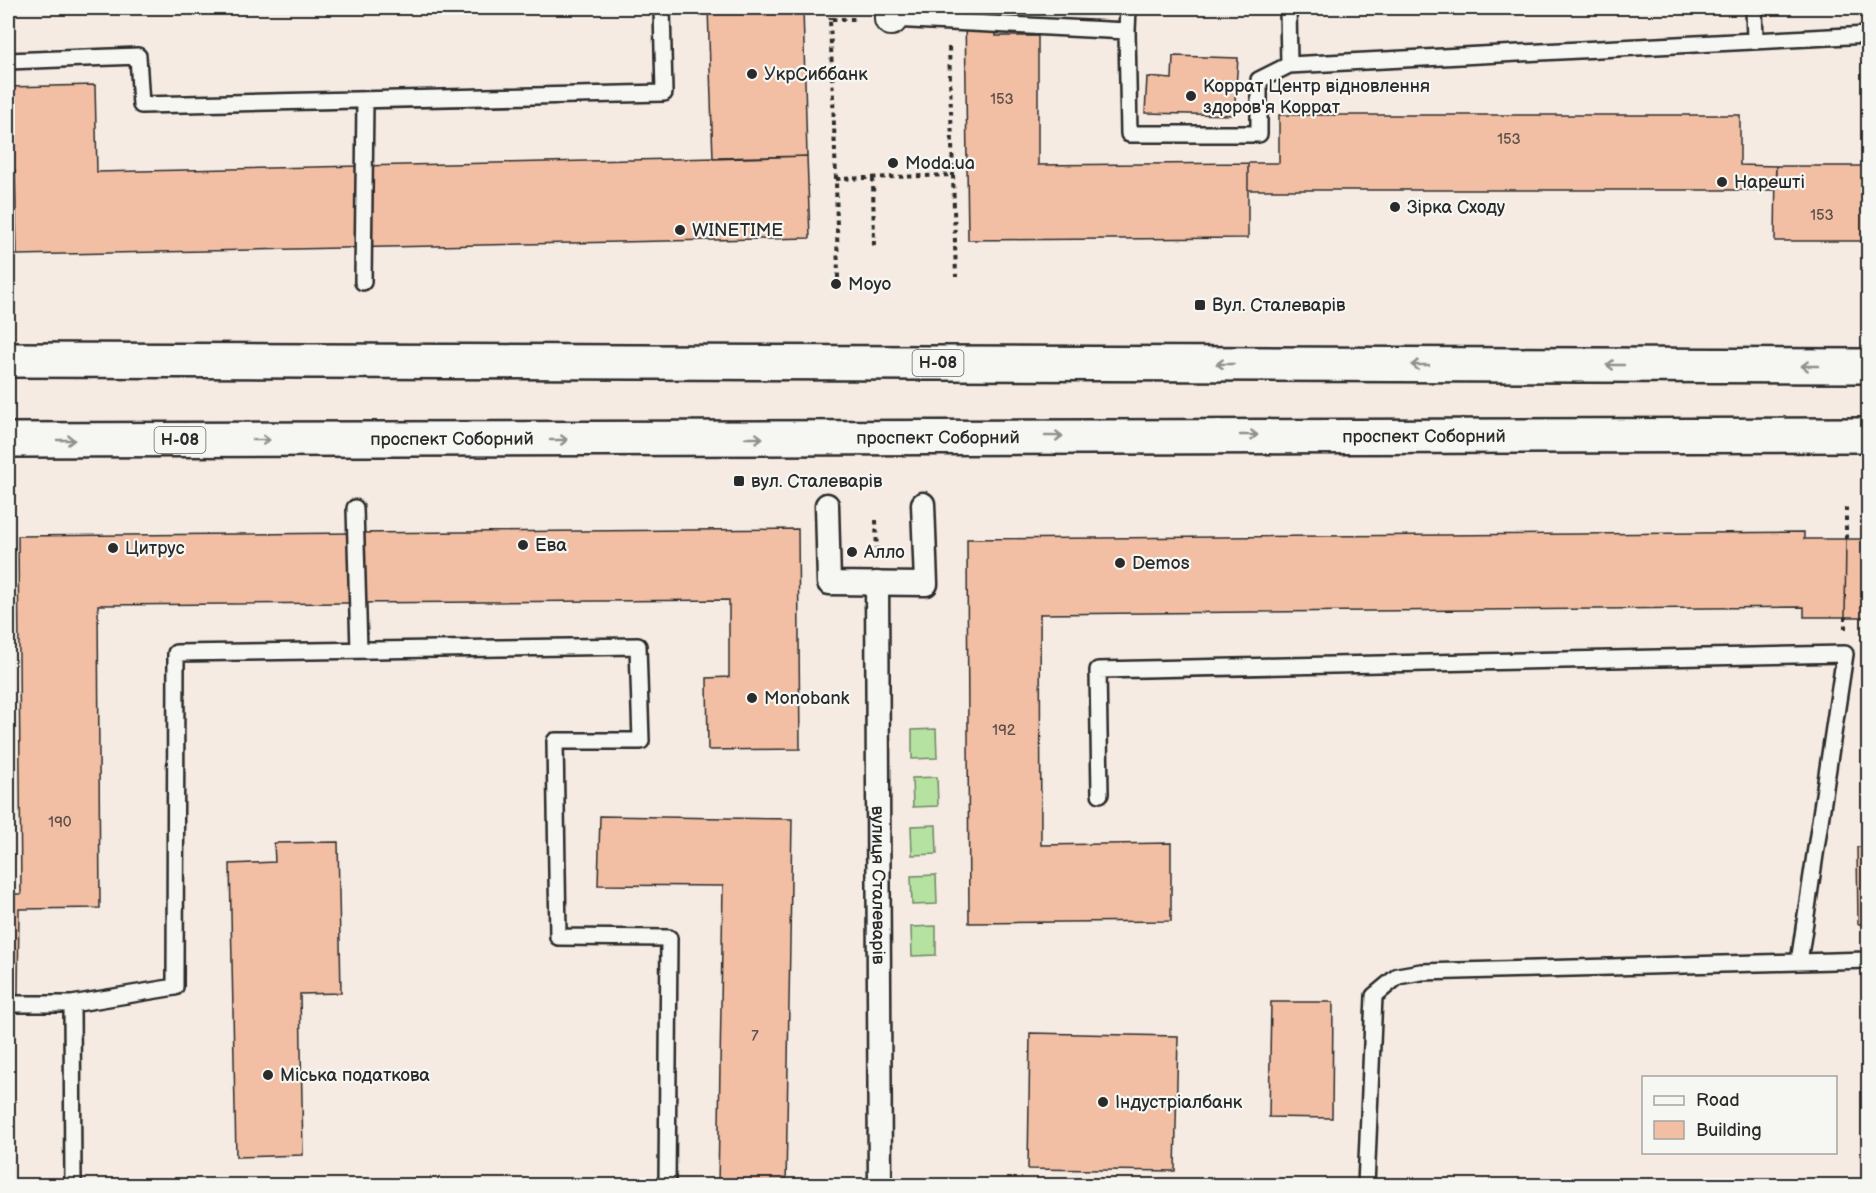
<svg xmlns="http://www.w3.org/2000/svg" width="1876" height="1193" viewBox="0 0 1876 1193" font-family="'Balsamiq Sans',sans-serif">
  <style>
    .green { fill: #b5e2a0; stroke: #708666; stroke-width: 1.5 }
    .building { fill: #f2bfa4; stroke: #2b2b2b; stroke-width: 1.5 }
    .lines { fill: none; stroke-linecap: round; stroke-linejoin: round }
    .service-casing { stroke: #2b2b2b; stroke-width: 20 }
    .pedestrian-casing { stroke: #2b2b2b; stroke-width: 27 }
    .minor-casing { stroke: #2b2b2b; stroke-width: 36 }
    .primary-casing { stroke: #2b2b2b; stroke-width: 38 }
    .path { stroke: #2b2b2b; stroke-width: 4; stroke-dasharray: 4.5 4.5; stroke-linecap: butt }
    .service { stroke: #f6f6f2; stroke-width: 15 }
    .pedestrian { stroke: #f6f6f2; stroke-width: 22 }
    .minor { stroke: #f6f6f2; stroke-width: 32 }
    .primary { stroke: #f6f6f2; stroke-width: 33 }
    .oneway { stroke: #90908e }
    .poi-dot { fill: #2b2b2b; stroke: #f6f6f2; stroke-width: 2 }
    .labels { text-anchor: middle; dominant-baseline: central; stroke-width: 4.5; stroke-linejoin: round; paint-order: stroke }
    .number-label { font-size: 15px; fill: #5d5049 }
    .shield { fill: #f6f6f2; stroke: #686867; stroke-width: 1.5 }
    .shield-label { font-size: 16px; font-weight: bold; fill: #2b2b2b }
    .poi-label { font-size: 18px; fill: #2b2b2b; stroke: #f6f6f2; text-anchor: start }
    .street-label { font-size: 18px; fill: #2b2b2b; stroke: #f6f6f2 }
  </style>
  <rect width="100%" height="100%" fill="#f5ebe2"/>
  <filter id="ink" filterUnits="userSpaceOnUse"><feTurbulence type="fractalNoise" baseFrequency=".0167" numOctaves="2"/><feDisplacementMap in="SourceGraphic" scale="12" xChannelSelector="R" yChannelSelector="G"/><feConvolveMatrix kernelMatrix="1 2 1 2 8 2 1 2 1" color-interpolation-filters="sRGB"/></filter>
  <g filter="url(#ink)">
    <path class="green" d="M 936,729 L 937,758 L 912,759 L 912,730 Z
      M 937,777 L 938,806 L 913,807 L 912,778 Z
      M 936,825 L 937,854 L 912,855 L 911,826 Z
      M 936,875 L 937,904 L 912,905 L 911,876 Z
      M 936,926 L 936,955 L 912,956 L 911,927 Z"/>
    <path class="building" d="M 708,8 L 803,8 L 807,156 L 713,159 Z
      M 965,8 L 1033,8 L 1033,9 L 965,9 Z
      M 965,9 L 996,9 L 996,36 L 1038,36 L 1038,165 L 1248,163 L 1248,238 L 968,240 Z
      M 1173,56 L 1238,58 L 1234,115 L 1145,113 L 1147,77 L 1172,79 Z
      M 95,85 L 97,172 L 807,156 L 810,238 L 17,255 L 15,170 L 8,170 L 8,87 Z
      M 1279,115 L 1740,115 L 1740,165 L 1776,166 L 1775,190 L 1248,190 L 1248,163 L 1279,163 Z
      M 1776,166 L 1868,166 L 1868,241 L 1775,241 Z
      M 798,529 L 800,749 L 708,750 L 707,678 L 729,677 L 729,600 L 98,605 L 100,908 L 19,909 L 18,997 L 8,997 L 8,894 L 21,894 L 18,536 Z
      M 1804,532 L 1804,539 L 1846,539 L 1845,617 L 1804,617 L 1804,607 L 1040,614 L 1041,845 L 1171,843 L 1171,921 L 969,923 L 967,539 Z
      M 1846,539 L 1868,539 L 1868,617 L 1845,617 Z
      M 600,816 L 792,819 L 786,1186 L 718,1186 L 723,886 L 598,885 Z
      M 338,842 L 341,993 L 300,994 L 303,1155 L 236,1157 L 230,864 L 275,862 L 274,843 Z
      M 1857,847 L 1868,847 L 1868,924 L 1858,924 Z
      M 1271,1002 L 1333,1002 L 1332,1118 L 1269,1117 Z
      M 1030,1033 L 1178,1036 L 1175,1171 L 1028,1169 Z
      M 8,1108 L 9,1186 L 8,1186 Z"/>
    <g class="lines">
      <defs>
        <path id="service" d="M 1288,8 L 1289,65
          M 1754,8 L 1755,40
          M 891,19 L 1127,31 L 1129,134 L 1259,134 L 1259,80 L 1289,65 L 1868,35
          M 1127,31 L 1128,8
          M 8,61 L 138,56 L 141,105 L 664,93 L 662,8
          M 363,282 L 365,100
          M 355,508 L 359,650
          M 1100,794 L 1098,670 L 1845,654 L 1799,962 L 1868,960
          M 8,1004 L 72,1004 L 175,987 L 176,653 L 638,646 L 641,741 L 555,741 L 558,937 L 669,938 L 667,1186
          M 72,1004 L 73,1186
          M 1366,1186 L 1374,996 L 1398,976 L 1421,972 L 1799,962"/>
        <g id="pedestrian">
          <path d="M 827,505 L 829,583 L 926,584 L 923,504"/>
          <path id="s1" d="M 877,583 L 880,1186"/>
        </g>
        <path id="minor" d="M 891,8 L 891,19"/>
        <g id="primary">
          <path d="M 8,360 L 1868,366"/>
          <path id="s2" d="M 8,440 L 1868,435"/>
        </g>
      </defs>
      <use href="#service" class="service-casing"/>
      <use href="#pedestrian" class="pedestrian-casing"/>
      <use href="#minor" class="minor-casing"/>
      <use href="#primary" class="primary-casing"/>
      <path class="path" d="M 830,8 L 830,19
        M 949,47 L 953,175
        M 873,178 L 874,248
        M 836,179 L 830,19 L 858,19
        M 838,278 L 836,179 L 953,175 L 956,277
        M 876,520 L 877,556
        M 1846,539 L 1846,505
        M 1845,629 L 1845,617"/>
      <use href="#service" class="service"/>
      <use href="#pedestrian" class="pedestrian"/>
      <use href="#minor" class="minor"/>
      <use href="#primary" class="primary"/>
    </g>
    <defs><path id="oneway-shaft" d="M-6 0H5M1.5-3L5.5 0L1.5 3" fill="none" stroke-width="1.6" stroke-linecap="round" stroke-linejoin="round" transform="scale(1.5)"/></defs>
    <g class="oneway">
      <use href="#oneway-shaft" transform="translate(1225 364) rotate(-180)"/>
      <use href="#oneway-shaft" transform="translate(1420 365) rotate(-180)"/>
      <use href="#oneway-shaft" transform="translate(1615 365) rotate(-180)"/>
      <use href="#oneway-shaft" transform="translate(1810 366) rotate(-180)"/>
      <use href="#oneway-shaft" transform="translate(1249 435)"/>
      <use href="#oneway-shaft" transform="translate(1054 436)"/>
      <use href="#oneway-shaft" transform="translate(754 438)"/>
      <use href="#oneway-shaft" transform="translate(66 440)"/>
      <use href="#oneway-shaft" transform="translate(261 440)"/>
      <use href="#oneway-shaft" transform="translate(559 440)"/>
    </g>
  </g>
  <g class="poi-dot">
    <circle cx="752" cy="74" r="6"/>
    <circle cx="1191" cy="96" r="6"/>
    <circle cx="893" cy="163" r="6"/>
    <circle cx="1722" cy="182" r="6"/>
    <circle cx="1395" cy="207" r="6"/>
    <circle cx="680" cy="230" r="6"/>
    <circle cx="836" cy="284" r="6"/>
    <rect x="1194" y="299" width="12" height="12" rx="3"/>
    <rect x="733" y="475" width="12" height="12" rx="3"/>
    <circle cx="523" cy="545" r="6"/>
    <circle cx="113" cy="548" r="6"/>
    <circle cx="852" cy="552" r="6"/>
    <circle cx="1120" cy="563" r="6"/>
    <circle cx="752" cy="698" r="6"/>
    <circle cx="268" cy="1075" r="6"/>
    <circle cx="1103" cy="1102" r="6"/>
  </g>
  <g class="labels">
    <g class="number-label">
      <text x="1002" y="99">153</text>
      <text x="1509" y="139">153</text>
      <text x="1822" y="215">153</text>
      <text x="1004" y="730">192</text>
      <text x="60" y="822">190</text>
      <text x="755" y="1036">7</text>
    </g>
    <g class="shield">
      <rect x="912.5" y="350" width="51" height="26" rx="4.5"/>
      <rect x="154.5" y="427" width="51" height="26" rx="4.5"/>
    </g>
    <g class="shield-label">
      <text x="938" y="363">Н-08</text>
      <text x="180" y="440">Н-08</text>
    </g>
    <g class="poi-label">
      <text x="764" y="74">УкрСиббанк</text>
      <text x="1203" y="86">Коррат Центр відновлення<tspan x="1203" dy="21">здоров'я Коррат</tspan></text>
      <text x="905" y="163">Moda.ua</text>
      <text x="1734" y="182">Нарешті</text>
      <text x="1407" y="207">Зірка Сходу</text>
      <text x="692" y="230">WINETIME</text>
      <text x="848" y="284">Moyo</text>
      <text x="1212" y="305">Вул. Сталеварів</text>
      <text x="751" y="481">вул. Сталеварів</text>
      <text x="535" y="545">Ева</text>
      <text x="125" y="548">Цитрус</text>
      <text x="864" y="552">Алло</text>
      <text x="1132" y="563">Demos</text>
      <text x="764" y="698">Monobank</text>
      <text x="280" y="1075">Міська податкова</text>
      <text x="1115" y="1102">Індустріалбанк</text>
    </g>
    <g class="street-label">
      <text stroke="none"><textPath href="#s2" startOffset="1416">проспект Соборний</textPath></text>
      <text stroke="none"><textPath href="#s2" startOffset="930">проспект Соборний</textPath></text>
      <text stroke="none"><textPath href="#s2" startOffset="444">проспект Соборний</textPath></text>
      <text stroke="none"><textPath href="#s1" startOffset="302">вулиця Сталеварів</textPath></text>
    </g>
  </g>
  <rect width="1876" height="1193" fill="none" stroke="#f6f6f2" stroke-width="30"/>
  <rect x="15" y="15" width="1846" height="1163" fill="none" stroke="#2b2b2b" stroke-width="2" filter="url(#ink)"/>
  <rect x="1642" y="1076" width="195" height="78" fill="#f6f6f2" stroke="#a5a5a2" stroke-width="1.5"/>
  <rect x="1654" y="1096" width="30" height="9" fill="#f6f6f2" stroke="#a5a5a2" stroke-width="1.5"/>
  <text x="1696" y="1106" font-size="18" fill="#2b2b2b">Road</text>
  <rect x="1654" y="1121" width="30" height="18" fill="#f2bfa4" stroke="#a5a5a2" stroke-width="1.5"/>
  <text x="1696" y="1136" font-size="18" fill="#2b2b2b">Building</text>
</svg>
